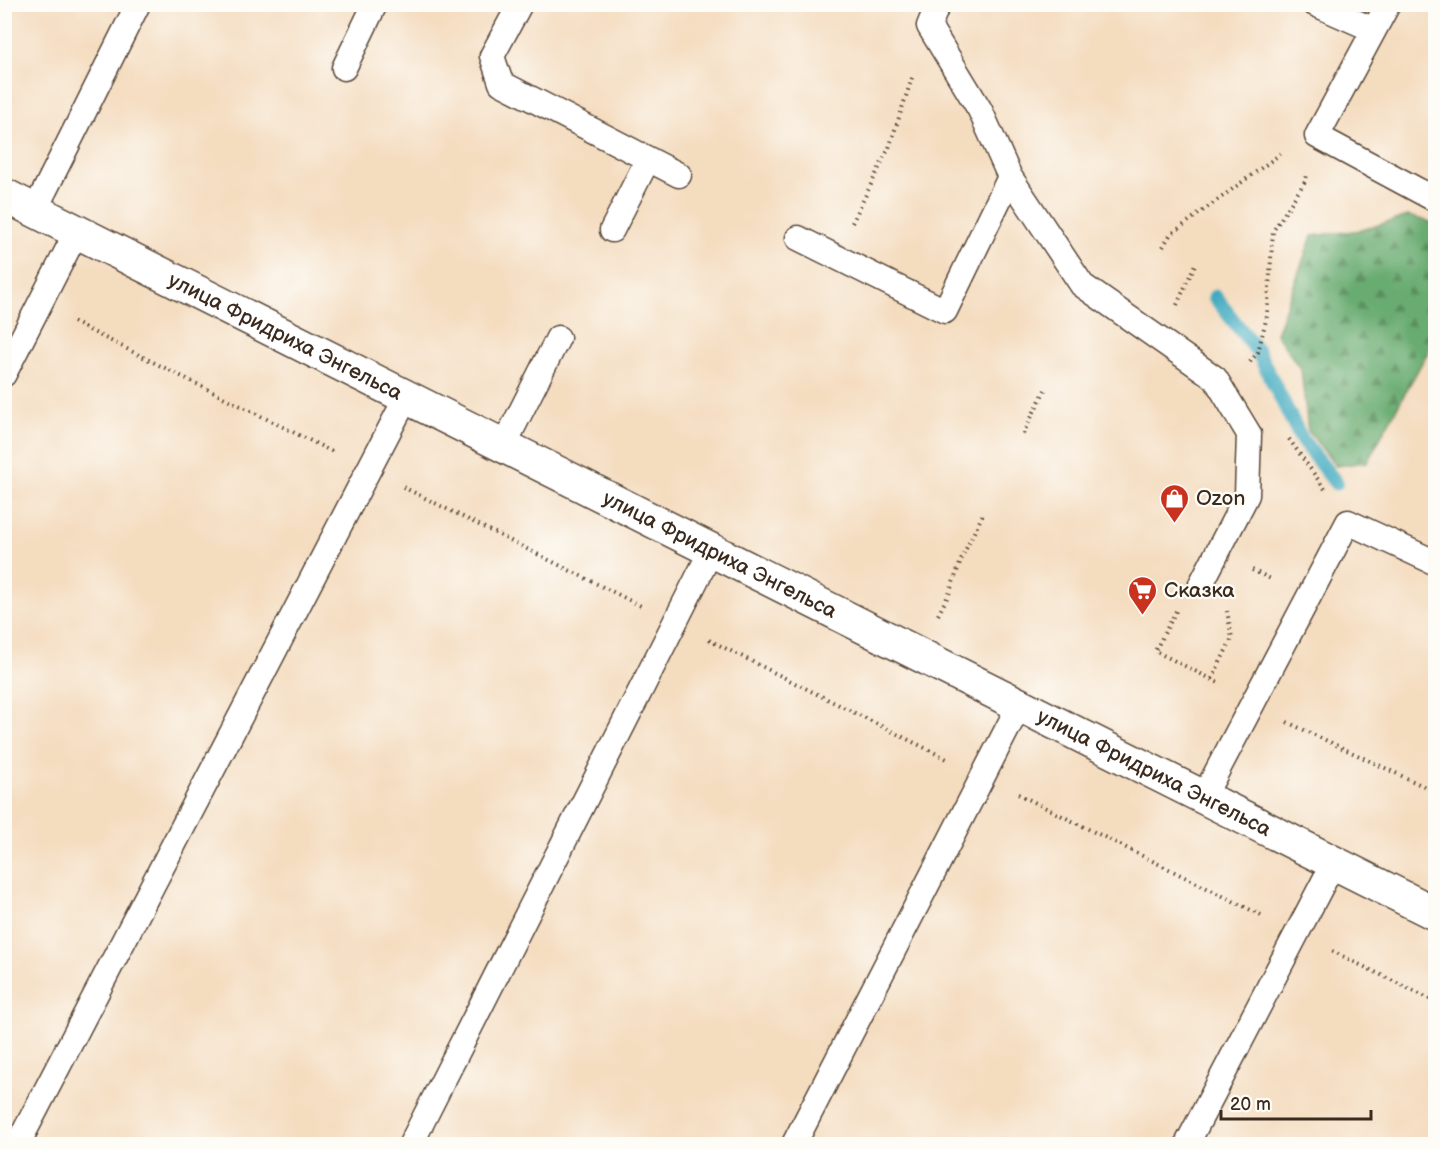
<svg xmlns="http://www.w3.org/2000/svg" width="1440" height="1149" viewBox="0 0 1440 1149" font-family="'Balsamiq Sans',sans-serif">
  <style>
    .forest { fill: url(#forest-firs); stroke: #526b48; stroke-width: 1.5 }
    .lines { fill: none; stroke-linecap: round; stroke-linejoin: round }
    .stream { stroke: #3faabf; stroke-width: 15 }
    .lane-casing { stroke: #574536; stroke-width: 27 }
    .secondary-casing { stroke: #574536; stroke-width: 36 }
    .path { stroke: #574536; stroke-width: 4; stroke-dasharray: 1.5 4.5; stroke-linecap: butt }
    .lane { stroke: #fff; stroke-width: 24 }
    .secondary { stroke: #fff; stroke-width: 33 }
    .labels { text-anchor: middle; dominant-baseline: central; stroke-width: 4.5; stroke-linejoin: round; paint-order: stroke }
    .street-label { font-size: 21px; fill: #3b2a1e; stroke: #fdfcf7 }
    .poi-label { font-size: 21px; fill: #3b2a1e; stroke: #fdfcf7; text-anchor: start }
  </style>
  <defs>
    <pattern id="forest-firs" width="22" height="20" patternUnits="userSpaceOnUse" patternTransform="scale(1.5)"><rect width="22" height="20" fill="#69ac71"/><path d="M5 1l3.5 6h-7zM16 11l3.5 6h-7z" fill="#588c5c"/></pattern>
  </defs>
  <rect width="100%" height="100%" fill="#fdfcf7"/>
  <filter id="ink" filterUnits="userSpaceOnUse"><feTurbulence type="fractalNoise" baseFrequency=".0167" numOctaves="2"/><feDisplacementMap in="SourceGraphic" scale="12" xChannelSelector="R" yChannelSelector="G"/><feConvolveMatrix kernelMatrix="1 2 1 2 8 2 1 2 1" color-interpolation-filters="sRGB"/></filter>
  <filter id="wash" filterUnits="userSpaceOnUse"><feTurbulence type="fractalNoise" baseFrequency=".008" numOctaves="4" result="noise"/><feDisplacementMap in="SourceGraphic" scale="24" xChannelSelector="R" yChannelSelector="G"/><feGaussianBlur stdDeviation="1.35" result="paint"/><feColorMatrix in="noise" values="0 0 0 0 0 0 0 0 0 0 0 0 0 0 0 0 0 1.4 0 .05"/><feComposite in="paint" operator="in"/></filter>
  <g filter="url(#wash)">
    <rect width="100%" height="100%" fill="#f4dcbf"/>
    <path class="forest" d="M 1408,216 L 1435,223 L 1435,339 L 1367,462 L 1336,466 L 1308,431 L 1301,370 L 1276,334 L 1312,236 L 1362,230 Z"/>
    <g class="lines">
      <path class="stream" d="M 1215,297 L 1258,352 L 1302,440 L 1336,483"/>
    </g>
  </g>
  <g filter="url(#ink)">
    <g class="lines">
      <defs>
        <path id="lane" d="M 520,4 L 492,56 L 501,83 L 679,175
          M 938,4 L 929,26 L 980,110 L 1010,177
          M 1315,4 L 1374,30
          M 1388,4 L 1317,136 L 1436,200
          M 344,68 L 375,4
          M 35,210 L 138,4
          M 612,230 L 648,159
          M 798,238 L 945,311 L 1010,177 L 1082,285 L 1215,378 L 1249,434 L 1247,495 L 1201,584
          M 4,374 L 77,231
          M 504,445 L 558,338
          M 1204,796 L 1348,522 L 1436,563
          M 18,1144 L 407,396
          M 411,1144 L 712,549
          M 794,1144 L 1020,704
          M 1187,1144 L 1334,862"/>
        <g id="secondary">
          <path id="s1" d="M 4,195 L 1436,914"/>
        </g>
      </defs>
      <use href="#lane" class="lane-casing"/>
      <use href="#secondary" class="secondary-casing"/>
      <path class="path" d="M 852,223 L 889,148 L 913,75
        M 1163,247 L 1170,235 L 1283,152
        M 1177,305 L 1196,262
        M 73,322 L 335,453
        M 1250,362 L 1258,352 L 1267,316 L 1273,231 L 1306,180 L 1307,174
        M 1023,434 L 1045,390
        M 1289,439 L 1327,492
        M 403,487 L 641,606
        M 1252,570 L 1273,580
        M 1176,611 L 1155,651 L 1221,684
        M 938,615 L 949,594 L 963,555 L 983,514
        M 709,640 L 949,760
        M 1212,679 L 1232,638 L 1227,611
        M 1287,722 L 1436,792
        M 1018,794 L 1263,916
        M 1332,951 L 1436,1002"/>
      <use href="#lane" class="lane"/>
      <use href="#secondary" class="secondary"/>
    </g>
  </g>
  <defs>
    <symbol id="shop-pin" viewBox="-11 -11 22 30"><path d="M0 17L-7.5 6A9.5 9.5 0 1 1 7.5 6Z" fill="#c8321e" stroke="#fdfcf7"/><path d="M-5-2.5h2.3a2.7 3.5 0 0 1 5.4 0H5L5.5 6h-11ZM-1.5-2.5h3a1.5 2.3 0 0 0-3 0Z" fill="#fff"/></symbol>
    <symbol id="supermarket-pin" viewBox="-11 -11 22 30"><path d="M0 17L-7.5 6A9.5 9.5 0 1 1 7.5 6Z" fill="#c8321e" stroke="#fdfcf7"/><path d="M-6-5.5h2.5l.6 2H6L4.5 2H-2.5L-4.4-4H-6ZM-1.5 3.2a1.3 1.3 0 1 0 .1 0ZM3 3.2a1.3 1.3 0 1 0 .1 0Z" fill="#fff"/></symbol>
  </defs>
  <g fill-rule="evenodd">
    <use href="#shop-pin" x="1158" y="482" width="33" height="45"/>
    <use href="#supermarket-pin" x="1126" y="574" width="33" height="45"/>
  </g>
  <g class="labels">
    <g class="street-label">
      <text stroke="none"><textPath href="#s1" startOffset="315">улица Фридриха Энгельса</textPath></text>
      <text stroke="none"><textPath href="#s1" startOffset="801">улица Фридриха Энгельса</textPath></text>
      <text stroke="none"><textPath href="#s1" startOffset="1287">улица Фридриха Энгельса</textPath></text>
    </g>
    <g class="poi-label">
      <text x="1196" y="498">Ozon</text>
      <text x="1164" y="590">Сказка</text>
    </g>
  </g>
  <rect width="1440" height="1149" fill="none" stroke="#fdfcf7" stroke-width="24"/>
  <path d="M1221 1110v9h150v-9" fill="none" stroke="#3b2a1e" stroke-width="3"/>
  <text x="1230" y="1110" font-size="18" fill="#3b2a1e" stroke="#fdfcf7" stroke-width="4.5" paint-order="stroke">20 m</text>
</svg>
